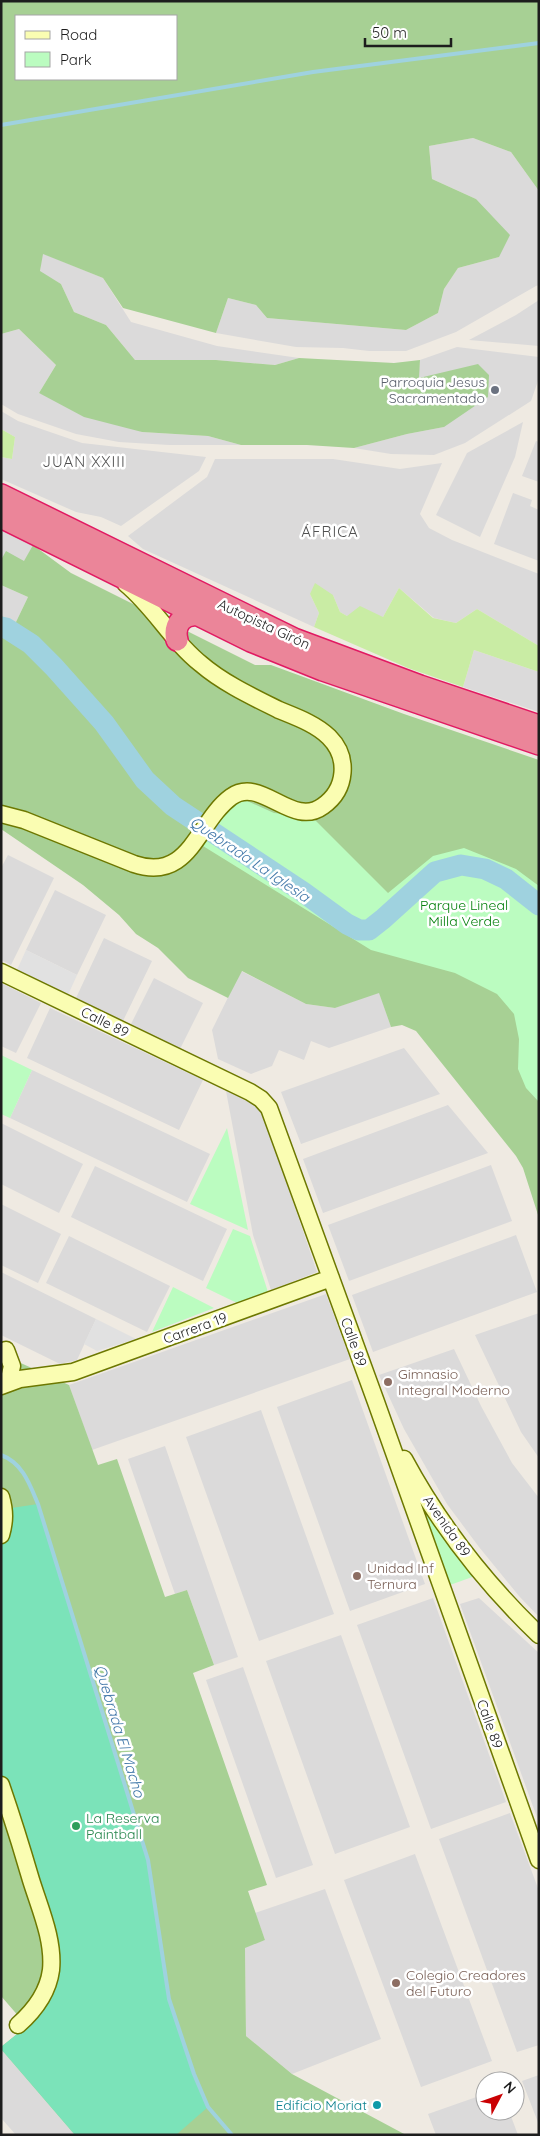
<svg xmlns="http://www.w3.org/2000/svg" width="540" height="2136" viewBox="0 0 540 2136" font-family="Quicksand,sans-serif">
  <style>
    .residential { fill: #dbdada }
    .grass { fill: #c9eca4 }
    .forest { fill: #a7d094; fill-rule: evenodd }
    .park { fill: #bbfcc0 }
    .pitch { fill: #7be3b9 }
    .parking { fill: #e1e1e1 }
    .lines { fill: none; stroke-linecap: round; stroke-linejoin: round }
    .stream { stroke: #9fd2df; stroke-width: 4 }
    .river { stroke: #9fd2df; stroke-width: 21 }
    .secondary-casing { stroke: #6d7800; stroke-width: 19 }
    .highway-casing { stroke: #e11a62; stroke-width: 24 }
    .secondary { stroke: #fafdb2; stroke-width: 16 }
    .highway { stroke: #eb8599; stroke-width: 21 }
    .worship-dot { fill: #6b7280; stroke: #fff; stroke-width: 2 }
    .education-dot { fill: #8d6e63; stroke: #fff; stroke-width: 2 }
    .leisure-dot { fill: #2e9e5b; stroke: #fff; stroke-width: 2 }
    .culture-dot { fill: #0f9aa8; stroke: #fff; stroke-width: 2 }
    .labels { text-anchor: middle; dominant-baseline: central; stroke-width: 5; stroke-linejoin: round; paint-order: stroke }
    .worship-label { font-size: 14px; fill: #5b616d; stroke: #fff; text-anchor: end }
    .street-label { font-size: 14px; fill: #1d1d1d; stroke: #fff }
    .park-label { font-size: 14px; fill: #06800e; stroke: #fff }
    .education-label { font-size: 14px; fill: #785e54; stroke: #fff; text-anchor: start }
    .leisure-label { font-size: 14px; fill: #27864d; stroke: #fff; text-anchor: start }
    .culture-label { font-size: 14px; fill: #0d838f; stroke: #fff; text-anchor: end }
    .neighbourhood-label { font-size: 15px; letter-spacing: 1px; fill: #505050; stroke: #fff }
    .water-label { font-size: 15px; font-style: italic; fill: #4278a9; stroke: #fff }
  </style>
  <rect width="100%" height="100%" fill="#efeae2"/>
  <path class="residential" d="M 473,138 L 511,152 L 539,191 L 539,285 L 536,286 L 456,332 L 406,351 L 369,351 L 343,348 L 296,347 L 216,333 L 228,298 L 256,305 L 267,318 L 406,330 L 438,313 L 444,289 L 458,268 L 499,257 L 476,199 L 432,179 L 429,146 Z
    M 42,253 L 103,278 L 131,322 L 217,346 L 299,358 L 275,365 L 216,360 L 135,360 L 106,325 L 74,312 L 61,284 L 40,272 Z
    M 539,300 L 539,346 L 469,340 L 516,315 Z
    M 19,329 L 56,365 L 39,393 L 142,432 L 208,436 L 241,445 L 169,445 L 119,442 L 76,434 L 18,414 L 1,404 L 1,334 Z
    M 457,347 L 539,357 L 539,378 L 531,401 L 465,443 L 434,455 L 391,454 L 354,448 L 407,434 L 444,427 L 418,378 L 420,360 Z
    M 1,411 L 18,421 L 82,443 L 206,457 L 199,471 L 121,526 L 101,517 L 76,512 L 1,479 L 1,457 L 12,459 L 15,437 L 1,429 Z
    M 523,422 L 515,457 L 480,537 L 436,515 L 467,453 Z
    M 536,441 L 539,442 L 539,482 L 522,476 Z
    M 215,459 L 333,459 L 400,469 L 442,463 L 420,514 L 429,528 L 452,540 L 539,574 L 539,646 L 477,609 L 456,623 L 434,618 L 399,588 L 383,617 L 347,616 L 340,612 L 333,595 L 310,594 L 319,613 L 314,627 L 143,549 L 128,536 L 207,477 Z
    M 513,493 L 532,500 L 530,506 L 539,510 L 539,561 L 494,544 Z
    M 1,528 L 33,545 L 24,562 L 1,560 Z
    M 1,585 L 28,597 L 16,622 L 1,616 Z
    M 474,650 L 539,672 L 539,712 L 463,687 Z
    M 8,855 L 54,878 L 11,965 L 1,960 L 1,868 Z
    M 55,890 L 106,915 L 77,975 L 26,950 Z
    M 104,938 L 152,961 L 123,1021 L 76,998 Z
    M 241,971 L 306,1004 L 335,1008 L 379,992 L 391,1027 L 329,1048 L 311,1041 L 304,1060 L 279,1050 L 272,1066 L 251,1074 L 218,1059 L 212,1030 Z
    M 154,978 L 203,1003 L 180,1049 L 131,1024 Z
    M 1,983 L 41,1003 L 16,1053 L 1,1046 Z
    M 50,1008 L 203,1080 L 179,1130 L 27,1058 Z
    M 404,1048 L 440,1094 L 301,1144 L 281,1092 Z
    M 32,1070 L 210,1154 L 187,1202 L 10,1118 Z
    M 226,1091 L 261,1108 L 317,1272 L 271,1290 L 253,1235 Z
    M 448,1105 L 488,1153 L 323,1213 L 303,1159 Z
    M 1,1123 L 83,1164 L 59,1213 L 1,1184 Z
    M 491,1165 L 512,1221 L 349,1281 L 328,1225 Z
    M 95,1166 L 227,1229 L 203,1281 L 71,1217 Z
    M 1,1204 L 61,1234 L 38,1283 L 1,1265 Z
    M 516,1235 L 537,1292 L 373,1352 L 352,1295 Z
    M 69,1236 L 170,1286 L 147,1332 L 46,1283 Z
    M 1,1272 L 96,1319 L 77,1360 L 60,1364 L 1,1335 Z
    M 326,1294 L 350,1359 L 92,1450 L 69,1385 Z
    M 539,1313 L 539,1458 L 521,1432 L 475,1335 Z
    M 454,1349 L 481,1406 L 512,1463 L 539,1498 L 539,1617 L 519,1596 L 479,1547 L 447,1504 L 404,1429 L 379,1375 Z
    M 352,1380 L 425,1584 L 350,1611 L 277,1407 Z
    M 261,1410 L 334,1614 L 259,1641 L 186,1437 Z
    M 165,1446 L 238,1657 L 214,1665 L 187,1590 L 175,1594 L 128,1459 Z
    M 433,1598 L 506,1802 L 431,1829 L 357,1625 Z
    M 479,1598 L 539,1653 L 539,1823 L 460,1604 Z
    M 341,1635 L 410,1827 L 335,1854 L 266,1661 Z
    M 243,1667 L 313,1865 L 276,1878 L 206,1680 Z
    M 510,1813 L 539,1891 L 539,2045 L 517,2052 L 439,1839 Z
    M 415,1854 L 492,2061 L 421,2087 L 344,1880 Z
    M 325,1889 L 381,2039 L 292,2074 L 246,2036 L 245,1947 L 265,1940 L 255,1913 Z
    M 1,2049 L 75,2135 L 16,2135 L 1,2118 Z
    M 539,2075 L 539,2125 L 522,2081 Z
    M 485,2094 L 485,2111 L 509,2111 L 518,2135 L 436,2135 L 428,2114 Z"/>
  <path class="grass" d="M 1,429 L 15,437 L 12,459 L 1,457 Z
    M 315,583 L 333,595 L 340,612 L 347,616 L 360,606 L 383,617 L 399,588 L 433,618 L 456,623 L 477,609 L 539,646 L 539,672 L 474,650 L 463,687 L 408,668 L 314,627 L 319,613 L 310,594 Z"/>
  <path class="forest" d="M 1,1 L 539,1 L 539,191 L 511,152 L 473,138 L 429,146 L 432,179 L 476,199 L 510,235 L 499,257 L 458,268 L 444,289 L 438,313 L 406,330 L 267,318 L 256,305 L 228,298 L 216,333 L 123,308 L 103,278 L 43,254 L 40,271 L 61,284 L 74,312 L 106,325 L 135,360 L 216,360 L 275,365 L 299,358 L 394,363 L 420,360 L 419,378 L 478,364 L 489,375 L 488,397 L 444,427 L 407,434 L 354,448 L 307,445 L 241,445 L 208,436 L 142,432 L 84,417 L 39,393 L 56,365 L 19,329 L 1,334 ZM 16,16 L 176,16 L 176,79 L 16,79 Z
    M 33,545 L 71,573 L 255,665 L 271,665 L 404,714 L 539,760 L 539,1218 L 523,1168 L 516,1156 L 416,1031 L 402,1025 L 391,1027 L 379,993 L 335,1008 L 306,1004 L 242,971 L 228,998 L 188,978 L 158,948 L 136,934 L 119,915 L 83,885 L 1,829 L 1,616 L 16,622 L 28,597 L 1,585 L 1,560 L 6,551 L 24,561 Z
    M 1,1354 L 69,1385 L 98,1465 L 117,1459 L 165,1597 L 187,1590 L 214,1665 L 193,1673 L 267,1885 L 248,1891 L 265,1940 L 245,1948 L 246,2036 L 292,2074 L 406,2135 L 75,2135 L 1,2049 L 1,2047 L 27,2026 L 1,1996 Z"/>
  <path class="park" d="M 245,800 L 274,813 L 311,816 L 388,893 L 433,856 L 464,848 L 516,869 L 539,886 L 539,1102 L 526,1088 L 518,1069 L 519,1039 L 514,1014 L 497,994 L 455,973 L 371,950 L 203,846 L 233,804 Z
    M 1,1055 L 32,1070 L 10,1118 L 1,1114 Z
    M 227,1128 L 248,1230 L 190,1204 Z
    M 233,1229 L 250,1236 L 268,1292 L 237,1303 L 206,1288 Z
    M 173,1287 L 214,1308 L 152,1332 Z
    M 422,1504 L 475,1576 L 450,1585 Z"/>
  <path class="pitch" d="M 38,1504 L 148,1860 L 169,1999 L 194,2074 L 208,2107 L 176,2135 L 75,2135 L 1,2049 L 1,2047 L 27,2026 L 51,1971 L 1,1785 L 1,1535 L 5,1509 Z"/>
  <path class="parking" d="M 26,950 L 77,975 L 68,995 L 17,970 Z
    M 96,1319 L 136,1339 L 97,1351 L 84,1344 Z"/>
  <g class="lines">
    <path class="stream" d="M 1,125 L 313,72 L 539,43
      M 1,1455 C 23,1463 30,1485 38,1504 L 148,1860 L 169,1999 L 194,2074 L 208,2107 L 232,2135"/>
    <path class="river" d="M 1,627 L 6,628 L 31,644 L 54,667 L 104,723 L 145,780 L 173,806 L 303,892 L 347,924 L 359,930 L 369,930 L 383,919 L 435,872 L 461,865 L 485,869 L 506,879 L 539,905"/>
    <defs>
      <path id="secondary" d="M 1,814 L 24,820 L 134,864 C 190,883 197,822 231,797 C 261,775 292,829 323,806 C 347,789 349,757 329,737 C 316,724 296,717 279,710 C 253,697 223,683 201,664 C 172,641 154,607 126,584
        M 1,972 L 250,1092 L 261,1099 L 269,1108 L 376,1402 L 539,1860
        M 6,1350 L 12,1366 L 8,1383
        M 1,1386 L 20,1379 L 73,1372 L 331,1278
        M 404,1459 C 439,1524 486,1584 539,1635
        M 1,1497 C 5,1511 5,1521 1,1535
        M 1,1785 C 12,1817 22,1849 31,1880 C 40,1909 54,1940 51,1970 C 48,1993 35,2010 18,2025"/>
      <path id="highway" d="M 1,495 L 294,639 L 420,686 L 539,726
        M 1,517 L 251,641 L 323,670 L 539,744
        M 177,640 C 173,625 183,613 198,615"/>
    </defs>
    <use href="#secondary" class="secondary-casing"/>
    <use href="#highway" class="highway-casing"/>
    <use href="#secondary" class="secondary"/>
    <use href="#highway" class="highway"/>
  </g>
  <circle class="worship-dot" cx="495" cy="390" r="5"/>
  <g class="education-dot">
    <circle cx="388" cy="1382" r="5"/>
    <circle cx="357" cy="1576" r="5"/>
    <circle cx="396" cy="1983" r="5"/>
  </g>
  <circle class="leisure-dot" cx="76" cy="1826" r="5"/>
  <circle class="culture-dot" cx="377" cy="2105" r="5"/>
  <g class="labels">
    <g class="worship-label">
      <text x="485" y="382">Parroquia Jesus<tspan x="485" dy="16">Sacramentado</tspan></text>
    </g>
    <g class="street-label">
      <text transform="translate(264 624) rotate(25)">Autopista Girón</text>
      <text transform="translate(105 1022) rotate(26)">Calle 89</text>
      <text transform="translate(195 1328) rotate(-20)">Carrera 19</text>
      <text transform="translate(354 1342) rotate(70)">Calle 89</text>
      <text transform="translate(447 1526) rotate(55)">Avenida 89</text>
      <text transform="translate(490 1724) rotate(70)">Calle 89</text>
    </g>
    <g class="park-label">
      <text x="464" y="905">Parque Lineal<tspan x="464" dy="16">Milla Verde</tspan></text>
    </g>
    <g class="education-label">
      <text x="398" y="1374">Gimnasio<tspan x="398" dy="16">Integral Moderno</tspan></text>
      <text x="367" y="1568">Unidad Inf<tspan x="367" dy="16">Ternura</tspan></text>
      <text x="406" y="1975">Colegio Creadores<tspan x="406" dy="16">del Futuro</tspan></text>
    </g>
    <g class="leisure-label">
      <text x="86" y="1818">La Reserva<tspan x="86" dy="16">Paintball</tspan></text>
    </g>
    <g class="culture-label">
      <text x="367" y="2105">Edificio Moriat</text>
    </g>
    <g class="neighbourhood-label">
      <text x="84" y="461">JUAN XXIII</text>
      <text x="330" y="531">ÁFRICA</text>
    </g>
    <g class="water-label">
      <text transform="translate(250 859) rotate(34)">Quebrada La Iglesia</text>
      <text transform="translate(120 1731) rotate(73)">Quebrada El Macho</text>
    </g>
  </g>
  <rect width="540" height="2136" fill="none" stroke="#1d1d1d" stroke-width="5"/>
  <rect x="15" y="15" width="162" height="65" fill="#ffffff" stroke="#a5a5a5"/>
  <rect x="25" y="31" width="25" height="8" fill="#fafdb2" stroke="#a5a5a5"/>
  <text x="60" y="40" font-size="15" fill="#1d1d1d">Road</text>
  <rect x="25" y="52" width="25" height="15" fill="#bbfcc0" stroke="#a5a5a5"/>
  <text x="60" y="65" font-size="15" fill="#1d1d1d">Park</text>
  <g transform="translate(500 2096) rotate(49)"><circle r="24" fill="#ffffff" stroke="#a5a5a5"/>
  <path d="M0-4L9 19L0 12L-9 19Z" fill="#ca0003"/>
  <text y="-8" font-size="14" font-weight="bold" text-anchor="middle" fill="#1d1d1d">N</text>
  </g>
  <path d="M365 38v8h86v-8" fill="none" stroke="#1d1d1d" stroke-width="2.5"/>
  <text x="372" y="38" font-size="15" fill="#1d1d1d" stroke="#ffffff" stroke-width="4" paint-order="stroke">50 m</text>
</svg>
